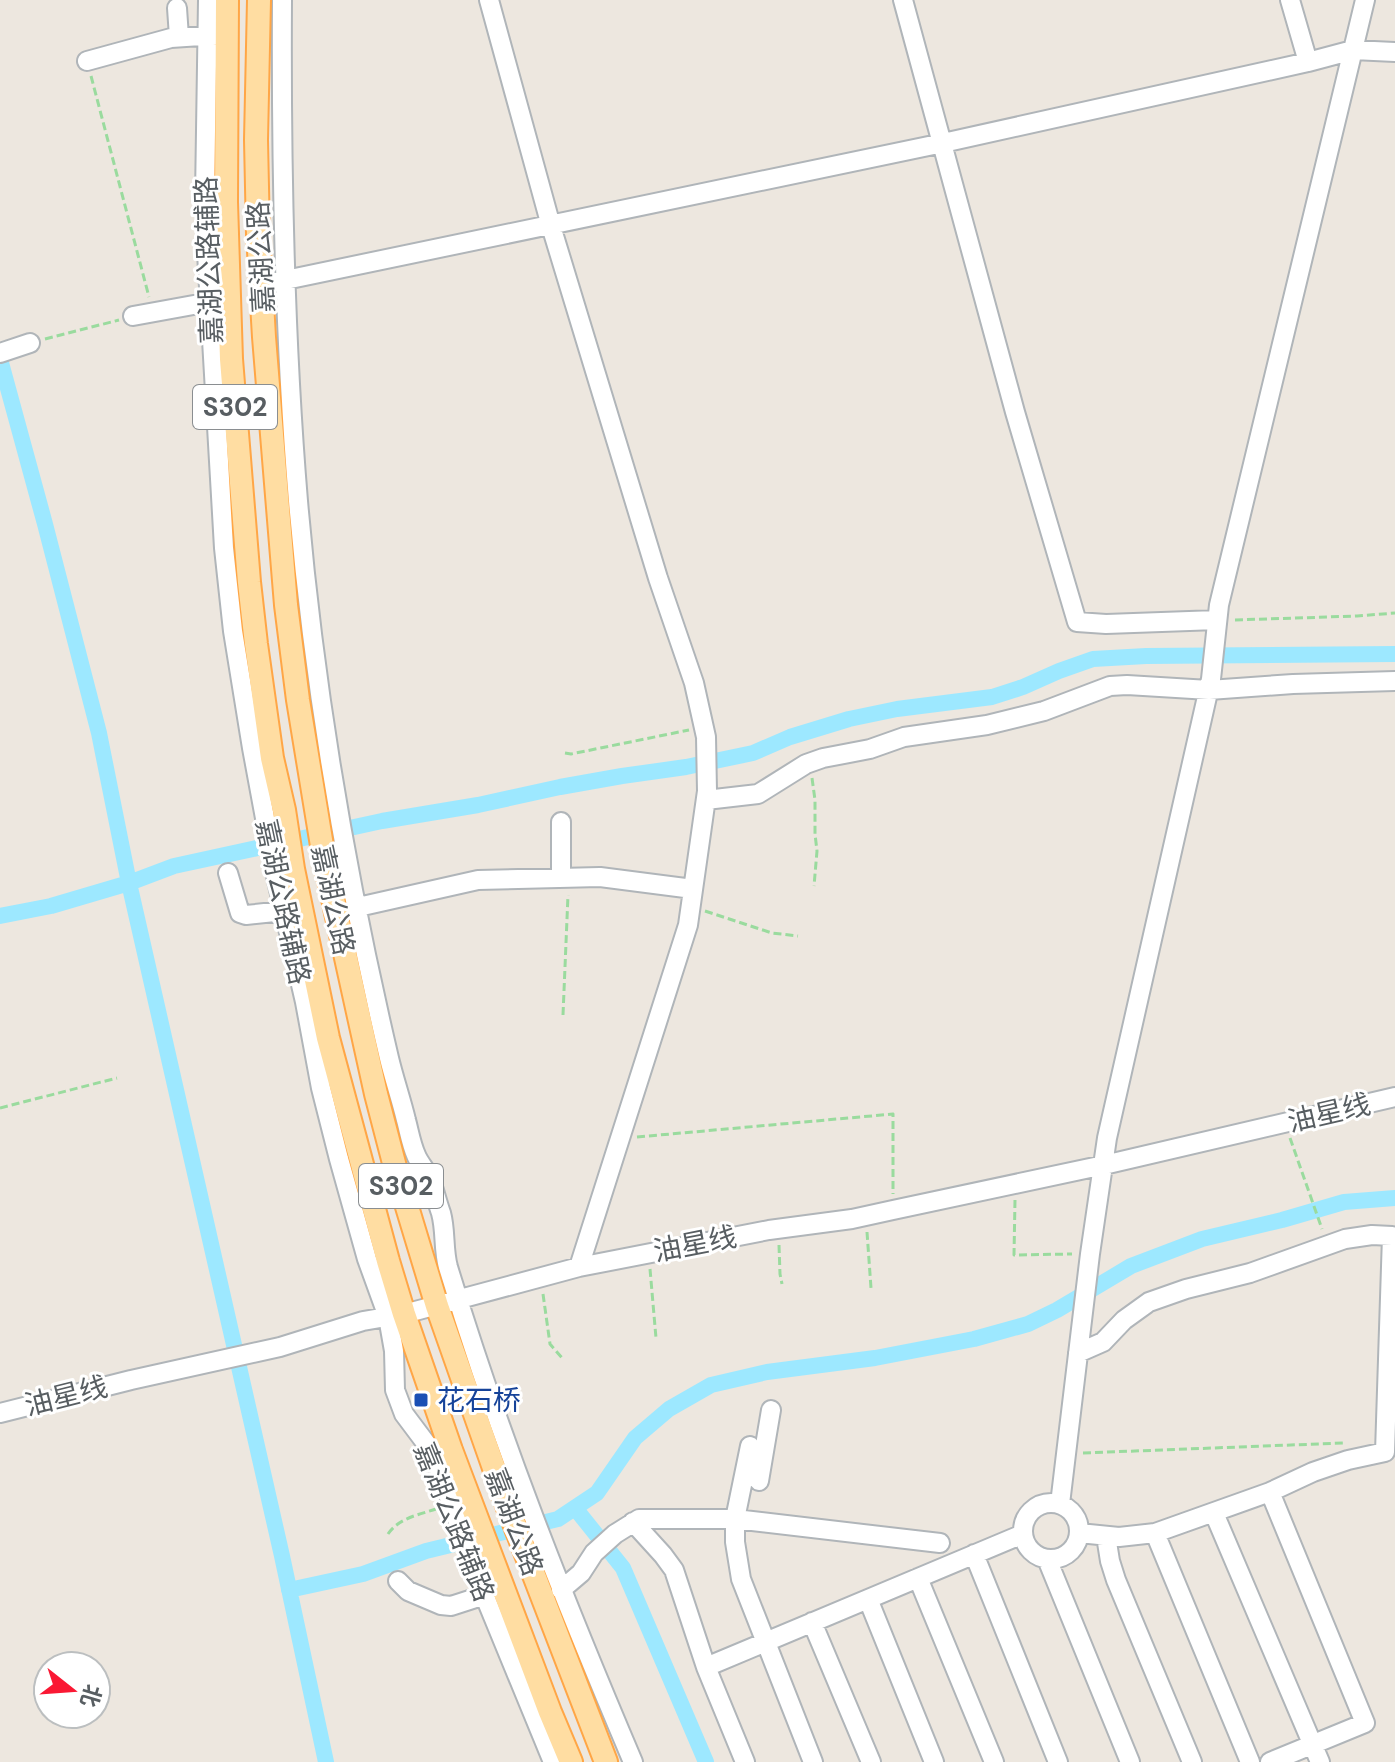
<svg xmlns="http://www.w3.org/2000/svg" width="1395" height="1762" viewBox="0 0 1395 1762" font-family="'DM Sans','Noto Sans SC',sans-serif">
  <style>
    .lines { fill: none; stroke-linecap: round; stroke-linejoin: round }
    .canal { stroke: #9de8ff; stroke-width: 16 }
    .minor-casing { stroke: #b0b5b9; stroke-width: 22 }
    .major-casing { stroke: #ffa646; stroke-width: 26 }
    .path { stroke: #9adb9e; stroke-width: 3; stroke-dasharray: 8 4; stroke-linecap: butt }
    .minor { stroke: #fff; stroke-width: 18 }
    .major { stroke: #ffdda2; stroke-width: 22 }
    .transit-dot { fill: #1a4fb4; stroke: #fff; stroke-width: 3 }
    .labels { text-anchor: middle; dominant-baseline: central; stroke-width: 6; stroke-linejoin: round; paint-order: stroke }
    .shield { fill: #fff; stroke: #8a8e91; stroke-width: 2 }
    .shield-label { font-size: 26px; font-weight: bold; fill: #585e62 }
    .street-label { font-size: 28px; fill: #585e62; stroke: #fff }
    .transit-label { font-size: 28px; fill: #164399; stroke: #fff; text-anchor: start }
  </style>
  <rect width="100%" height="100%" fill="#ede7df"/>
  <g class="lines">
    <path class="canal" d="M 0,359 L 45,524 L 99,733 L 129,883 L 282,1556 L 326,1762
      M 0,916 L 51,906 L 129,883 L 174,866 L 382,821 L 478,805 L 560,787 L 622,776 L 686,767 L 753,753 L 790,737 L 849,719 L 897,709 L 992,697 L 1023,687 L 1059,671 L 1093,659 L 1146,656 L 1395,654
      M 575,1508 L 623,1568 L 706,1762
      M 289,1590 L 363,1574 L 426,1551 L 558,1519 L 597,1493 L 635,1438 L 669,1409 L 711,1385 L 767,1372 L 875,1358 L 974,1339 L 1028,1324 L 1057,1310 L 1131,1266 L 1202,1239 L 1282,1220 L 1344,1202 L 1395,1198"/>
    <defs>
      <path id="minor" d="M 208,0 L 205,196 L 207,253 L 224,548 L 233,631 L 252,748 L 275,872 L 305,1002 L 321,1088 L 339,1159 L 367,1259 L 388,1317 L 394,1351 L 395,1390 L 404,1414 L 428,1446 L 436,1462 L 488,1604 L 553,1762
        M 282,0 C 281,167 284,334 298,501 C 314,688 346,875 389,1058 C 394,1079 401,1099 406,1120 C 409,1131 411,1144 416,1155 C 419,1163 426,1170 430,1178 C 434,1189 437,1202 441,1213 C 446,1231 443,1249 448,1267 C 499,1436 564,1600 633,1762
        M 489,0 L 551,226 L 658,578 L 694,683 L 706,737 L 707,791 L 688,925 L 579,1267
        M 903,0 L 1015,412 L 1077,622 L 1106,624 L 1217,620
        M 1290,0 L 1308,62
        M 177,8 L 179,37
        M 87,61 L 171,38 L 216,35
        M 276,282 L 943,143 L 1308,62 L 1353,50 L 1395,52
        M 133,316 L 221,300
        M 0,353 L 30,343
        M 706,800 L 758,794 L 806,764 L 823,758 L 870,749 L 904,737 L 987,725 L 1044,711 L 1110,686 L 1127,685 L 1209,690 L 1293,684 L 1395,681
        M 228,873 L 240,913 L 246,915 L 284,911
        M 561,877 L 561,822
        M 358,907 L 478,880 L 600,877 L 693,889
        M 1078,1353 L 1103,1342 L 1124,1320 L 1149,1302 L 1186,1289 L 1250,1273 L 1345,1239 L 1372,1235 L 1392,1236 L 1385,1452 L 1348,1460 L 1313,1472 L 1270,1492 L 1155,1533 L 1119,1537 L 1079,1533
        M 0,1413 L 131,1380 L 280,1347 L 363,1321 L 404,1314 L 579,1267 L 769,1230 L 852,1219 L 893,1210 L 1104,1165 L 1395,1097
        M 750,1446 L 735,1519 L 735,1542 L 741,1579 L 813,1762
        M 759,1481 L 771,1410
        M 1270,1492 L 1365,1723 L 1270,1762
        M1023 1531a28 28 0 1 1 56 0a28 28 0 1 1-56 0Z
        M 1060,1504 L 1090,1254 L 1107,1138 L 1211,679 L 1219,605 L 1365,0
        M 1214,1513 L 1320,1762
        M 633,1522 L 663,1555 L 674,1570 L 706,1667 L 745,1762
        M 1155,1533 L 1250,1762
        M 1106,1536 L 1110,1561 L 1116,1580 L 1192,1762
        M 974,1554 L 1058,1762
        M 1047,1559 L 1130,1762
        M 918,1578 L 994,1762
        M 398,1581 L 408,1591 L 441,1605 L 451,1606 L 485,1595
        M 561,1590 L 581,1573 L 594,1553 L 615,1534 L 639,1519 L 735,1519 L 940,1543
        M 868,1599 L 934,1762
        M 812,1622 L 871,1762
        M 706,1667 L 1023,1534"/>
      <path id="major" d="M 227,0 L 226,202 L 231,359 L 249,582 L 256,644 L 272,758 L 284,810 L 293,869 L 328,1038 L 388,1261 L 404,1314 L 451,1450 L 550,1712 L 571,1762
        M 259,0 L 256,140 L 258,234 L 264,337 L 286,605 L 298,700 L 324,858 L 376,1094 L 395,1167 L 437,1306 L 507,1505 L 606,1762"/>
    </defs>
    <use href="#minor" class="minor-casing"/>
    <use href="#major" class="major-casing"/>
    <path class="path" d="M 91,76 L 149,297
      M 45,339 L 119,320
      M 1235,620 L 1357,616 L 1395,613
      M 565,753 L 571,754 L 689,730
      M 812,778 L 815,800 L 815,834 L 817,851 L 814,886
      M 705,911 L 772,933 L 798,936
      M 563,1015 L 568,895
      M 0,1108 L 117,1078
      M 637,1137 L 893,1114 L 893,1194
      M 1290,1138 L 1322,1229
      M 1015,1200 L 1014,1255 L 1072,1254
      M 867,1232 L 871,1288
      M 779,1245 L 780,1274 L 782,1284
      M 650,1269 L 656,1338
      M 543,1294 L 550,1344 L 563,1359
      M 1083,1453 L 1343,1443
      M 388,1534 C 399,1518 418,1515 436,1509"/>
    <use href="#minor" class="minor"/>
    <use href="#major" class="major"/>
  </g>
  <rect class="transit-dot" x="413" y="1392" width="16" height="16" rx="4"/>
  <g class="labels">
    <g class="shield">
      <rect x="193" y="385" width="84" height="44" rx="6"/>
      <rect x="359" y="1164" width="84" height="44" rx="6"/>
    </g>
    <g class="shield-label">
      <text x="235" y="407">S302</text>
      <text x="401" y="1186">S302</text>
    </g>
    <g class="street-label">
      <text transform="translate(261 257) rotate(-93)">嘉湖公路</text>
      <text transform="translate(209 260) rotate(-92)">嘉湖公路辅路</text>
      <text transform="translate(333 900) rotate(78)">嘉湖公路</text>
      <text transform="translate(283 902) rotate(78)">嘉湖公路辅路</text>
      <text transform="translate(1329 1113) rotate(-13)">油星线</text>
      <text transform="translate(695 1244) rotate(-11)">油星线</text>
      <text transform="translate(66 1396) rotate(-14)">油星线</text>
      <text transform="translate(454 1522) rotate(68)">嘉湖公路辅路</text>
      <text transform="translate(514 1522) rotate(69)">嘉湖公路</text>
    </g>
    <g class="transit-label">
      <text x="437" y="1400">花石桥</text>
    </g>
  </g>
  <g transform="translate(72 1690) rotate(107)"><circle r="38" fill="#ffffff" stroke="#bcbfc0" stroke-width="2"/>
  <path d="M0-6L14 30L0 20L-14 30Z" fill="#fa1833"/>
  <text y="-12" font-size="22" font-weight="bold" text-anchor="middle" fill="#585e62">北</text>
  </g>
</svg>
